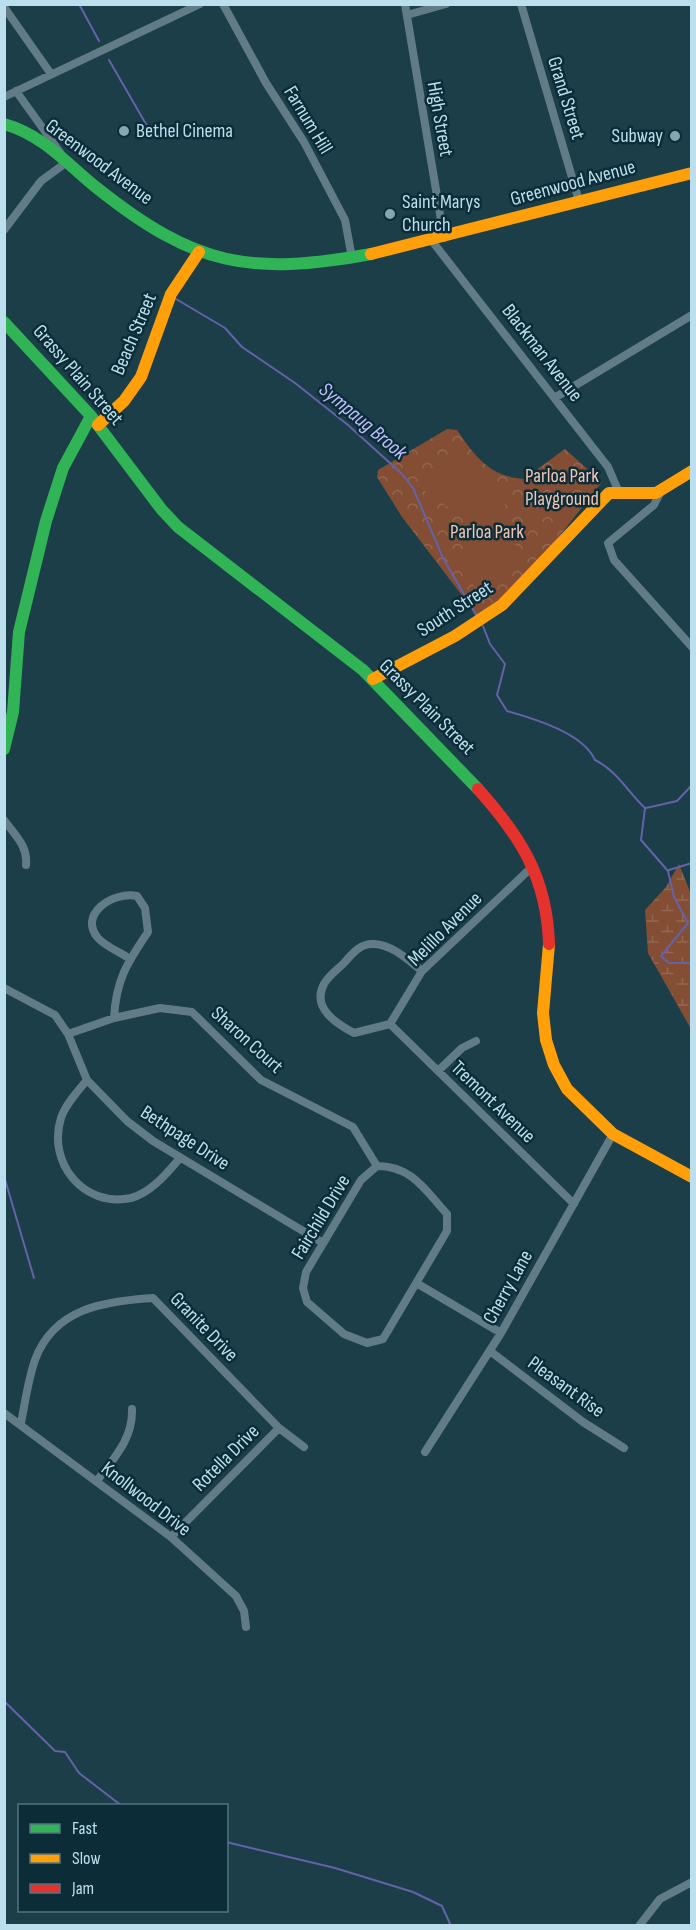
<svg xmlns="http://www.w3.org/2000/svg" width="696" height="1930" viewBox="0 0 696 1930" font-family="'Sofia Sans Condensed',sans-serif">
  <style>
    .wetland { fill: url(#wetland-marsh) }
    .park { fill: url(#park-crowns) }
    .garden { fill: #834e34 }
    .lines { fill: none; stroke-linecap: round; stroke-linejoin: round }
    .stream { stroke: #6462a9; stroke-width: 2 }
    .street { stroke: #617c86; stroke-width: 8 }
    .fast { stroke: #30b455; stroke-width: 12 }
    .slow { stroke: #ff9f0a; stroke-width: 12 }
    .jam { stroke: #e5322d; stroke-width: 12 }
    .poi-dot { fill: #84a7b4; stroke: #0c2c38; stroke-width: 2 }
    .labels { text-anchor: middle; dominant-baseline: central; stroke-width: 5; stroke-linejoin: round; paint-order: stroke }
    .street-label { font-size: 20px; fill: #bcdfee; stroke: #0c2c38 }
    .poi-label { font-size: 20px; fill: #bcdfee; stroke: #0c2c38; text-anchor: start }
    .park-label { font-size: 20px; fill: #f3c6b2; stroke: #0c2c38 }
    .water-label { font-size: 21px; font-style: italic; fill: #bfbefd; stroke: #0c2c38 }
  </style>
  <defs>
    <pattern id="wetland-marsh" width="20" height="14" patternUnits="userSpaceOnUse" patternTransform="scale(1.5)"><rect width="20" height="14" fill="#834e34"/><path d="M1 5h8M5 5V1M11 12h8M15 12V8" fill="none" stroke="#936752"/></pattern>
    <pattern id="park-crowns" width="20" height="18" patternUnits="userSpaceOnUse" patternTransform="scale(1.5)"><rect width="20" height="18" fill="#834e34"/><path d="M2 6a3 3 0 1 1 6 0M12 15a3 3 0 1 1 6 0" fill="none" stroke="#936752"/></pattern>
  </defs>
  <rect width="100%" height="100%" fill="#1b3e49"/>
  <path class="wetland" d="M 679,864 L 691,894 L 691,1029 L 648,953 L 645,910 L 666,887 Z"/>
  <path class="park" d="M 447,429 L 457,430 C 475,457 491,477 524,479 L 565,449 L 602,482 L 543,557 L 497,604 L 477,615 L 402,517 L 377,477 L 378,470 Z"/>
  <path class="garden" d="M 453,449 L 513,493 L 484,533 L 424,490 Z
    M 560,490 L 574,506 L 564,515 L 550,500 Z
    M 499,525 L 526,557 L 482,595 L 455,564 Z"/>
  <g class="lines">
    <path class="stream" d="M 79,4 L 99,41
      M 109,60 L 150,131
      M 176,299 L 225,328 L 242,347 L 295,383 L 348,425 L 401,473 L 413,488 L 443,558 L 476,615
      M 483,626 L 490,644 L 505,664 L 497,695 L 507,711 C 535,719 583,733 595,760 C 616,770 628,792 645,808 L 641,840 L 668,871 L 674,897 L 688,923 L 661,956 L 669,963 L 692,963
      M 646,808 L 677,801 L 692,785
      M 669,870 L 692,863
      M 4,1176 L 34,1278
      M 4,1701 L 55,1751 L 65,1752 L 79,1773 L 122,1806
      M 226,1842 L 335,1868 L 413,1892 L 442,1906 L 451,1926"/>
    <path class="street" d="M 223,4 L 266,83 L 304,142 L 345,220 L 352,258
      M 405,4 L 444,238
      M 521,4 L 579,201
      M 4,7 L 51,74
      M 407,15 L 446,4
      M 4,97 L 200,4
      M 4,230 L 41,181 L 67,162 L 16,91
      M 432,241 L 608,467 L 618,490
      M 556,397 L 692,315
      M 661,491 L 654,505 L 608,543 L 614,560 L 692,647
      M 4,820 C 15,835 28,846 26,865
      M 4,988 L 55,1015 L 68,1034 L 87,1080 L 127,1121 L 153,1141 L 323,1243
      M 114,1018 C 116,980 127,963 148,932 L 145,908 L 137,896 C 112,891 78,915 98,938 C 106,947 120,952 130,959
      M 390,1024 L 574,1204
      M 390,1024 L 354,1033 C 337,1024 311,1008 324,984 C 328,976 338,969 344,963 C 352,954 360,943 374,944 C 393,945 408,960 422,971
      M 390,1024 L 422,971 L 533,866
      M 68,1034 L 114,1018 L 160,1008 L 192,1012 L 261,1080 L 353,1127 L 377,1166
      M 438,1071 L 462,1048 L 476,1041
      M 87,1080 C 78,1091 65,1105 61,1118 C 47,1162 83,1208 131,1198 C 151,1193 167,1173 180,1158
      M 377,1166 C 412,1166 425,1190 447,1214 L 447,1231 L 383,1339 L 367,1343 L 344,1334 L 307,1302 L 303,1288 L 306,1272 L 361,1180 Z
      M 418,1284 L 501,1333
      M 490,1351 L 583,1422 L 624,1448
      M 4,1413 L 171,1537 L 236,1596 L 244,1611 L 246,1627
      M 21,1423 C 25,1403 28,1380 35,1360 C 54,1308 105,1301 153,1298 L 279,1428 L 304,1447
      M 425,1452 L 501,1333 L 613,1134
      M 97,1481 C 114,1458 133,1439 132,1409
      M 171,1537 L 279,1428
      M 639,1926 L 660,1899 L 692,1882"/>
    <path class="fast" d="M 4,124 C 43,135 66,163 97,188 C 195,266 249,276 371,254
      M 4,322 L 91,416 L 162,510 L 178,527 L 363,670 L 478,789
      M 4,749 L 13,712 L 19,632 L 46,521 L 63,468 L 91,416"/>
    <path class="slow" d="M 371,254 L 692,173
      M 98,425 L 124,401 L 141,377 L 171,294 L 199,252
      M 373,679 L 455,636 L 502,605 L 609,493 L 656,493 L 692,471
      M 549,944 L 543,1013 L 546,1040 L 554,1065 L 567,1089 L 613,1134 L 692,1177"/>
    <path class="jam" d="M 478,789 C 521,837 547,878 549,944"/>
  </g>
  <g class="poi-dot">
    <circle cx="124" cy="131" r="6"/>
    <circle cx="675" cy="136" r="6"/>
    <circle cx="390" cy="214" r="6"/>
  </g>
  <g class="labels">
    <g class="street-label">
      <text transform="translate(566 98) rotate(73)">Grand Street</text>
      <text transform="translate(440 119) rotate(80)">High Street</text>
      <text transform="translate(308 120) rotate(59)">Farnum Hill</text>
      <text transform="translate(99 162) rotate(37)">Greenwood Avenue</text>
      <text transform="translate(573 183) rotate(-15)">Greenwood Avenue</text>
      <text transform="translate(134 334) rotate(-67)">Beach Street</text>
      <text transform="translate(542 353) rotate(52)">Blackman Avenue</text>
      <text transform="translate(78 375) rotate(49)">Grassy Plain Street</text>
      <text transform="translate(455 609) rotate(-33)">South Street</text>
      <text transform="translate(427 707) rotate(45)">Grassy Plain Street</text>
      <text transform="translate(445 929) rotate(-45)">Melillo Avenue</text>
      <text transform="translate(247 1040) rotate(42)">Sharon Court</text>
      <text transform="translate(493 1102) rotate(44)">Tremont Avenue</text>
      <text transform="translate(185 1138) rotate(33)">Bethpage Drive</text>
      <text transform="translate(321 1217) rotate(-59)">Fairchild Drive</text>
      <text transform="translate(508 1287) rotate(-61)">Cherry Lane</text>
      <text transform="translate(204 1327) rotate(46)">Granite Drive</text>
      <text transform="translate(566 1387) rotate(36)">Pleasant Rise</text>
      <text transform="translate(226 1458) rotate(-45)">Rotella Drive</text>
      <text transform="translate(146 1499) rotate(38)">Knollwood Drive</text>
    </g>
    <g class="poi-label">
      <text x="136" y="131">Bethel Cinema</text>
      <text x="663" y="136" text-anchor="end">Subway</text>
      <text x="402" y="202">Saint Marys<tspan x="402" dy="23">Church</tspan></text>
    </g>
    <g class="park-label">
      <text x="562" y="476">Parloa Park<tspan x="562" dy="23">Playground</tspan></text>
      <text x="487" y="532">Parloa Park</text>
    </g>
    <g class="water-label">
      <text transform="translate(363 421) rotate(40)">Sympaug Brook</text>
    </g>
  </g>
  <rect width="696" height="1930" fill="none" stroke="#bcdfee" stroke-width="12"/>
  <rect x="18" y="1804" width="210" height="108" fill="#0c2c38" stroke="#527481" stroke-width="1.5"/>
  <rect x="30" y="1824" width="30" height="9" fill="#30b455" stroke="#527481" stroke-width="1.5"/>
  <text x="72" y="1834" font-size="18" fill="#bcdfee">Fast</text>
  <rect x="30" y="1854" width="30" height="9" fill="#ff9f0a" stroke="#527481" stroke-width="1.5"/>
  <text x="72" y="1864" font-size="18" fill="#bcdfee">Slow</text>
  <rect x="30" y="1884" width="30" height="9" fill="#e5322d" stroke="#527481" stroke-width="1.5"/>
  <text x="72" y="1894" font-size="18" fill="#bcdfee">Jam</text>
</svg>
